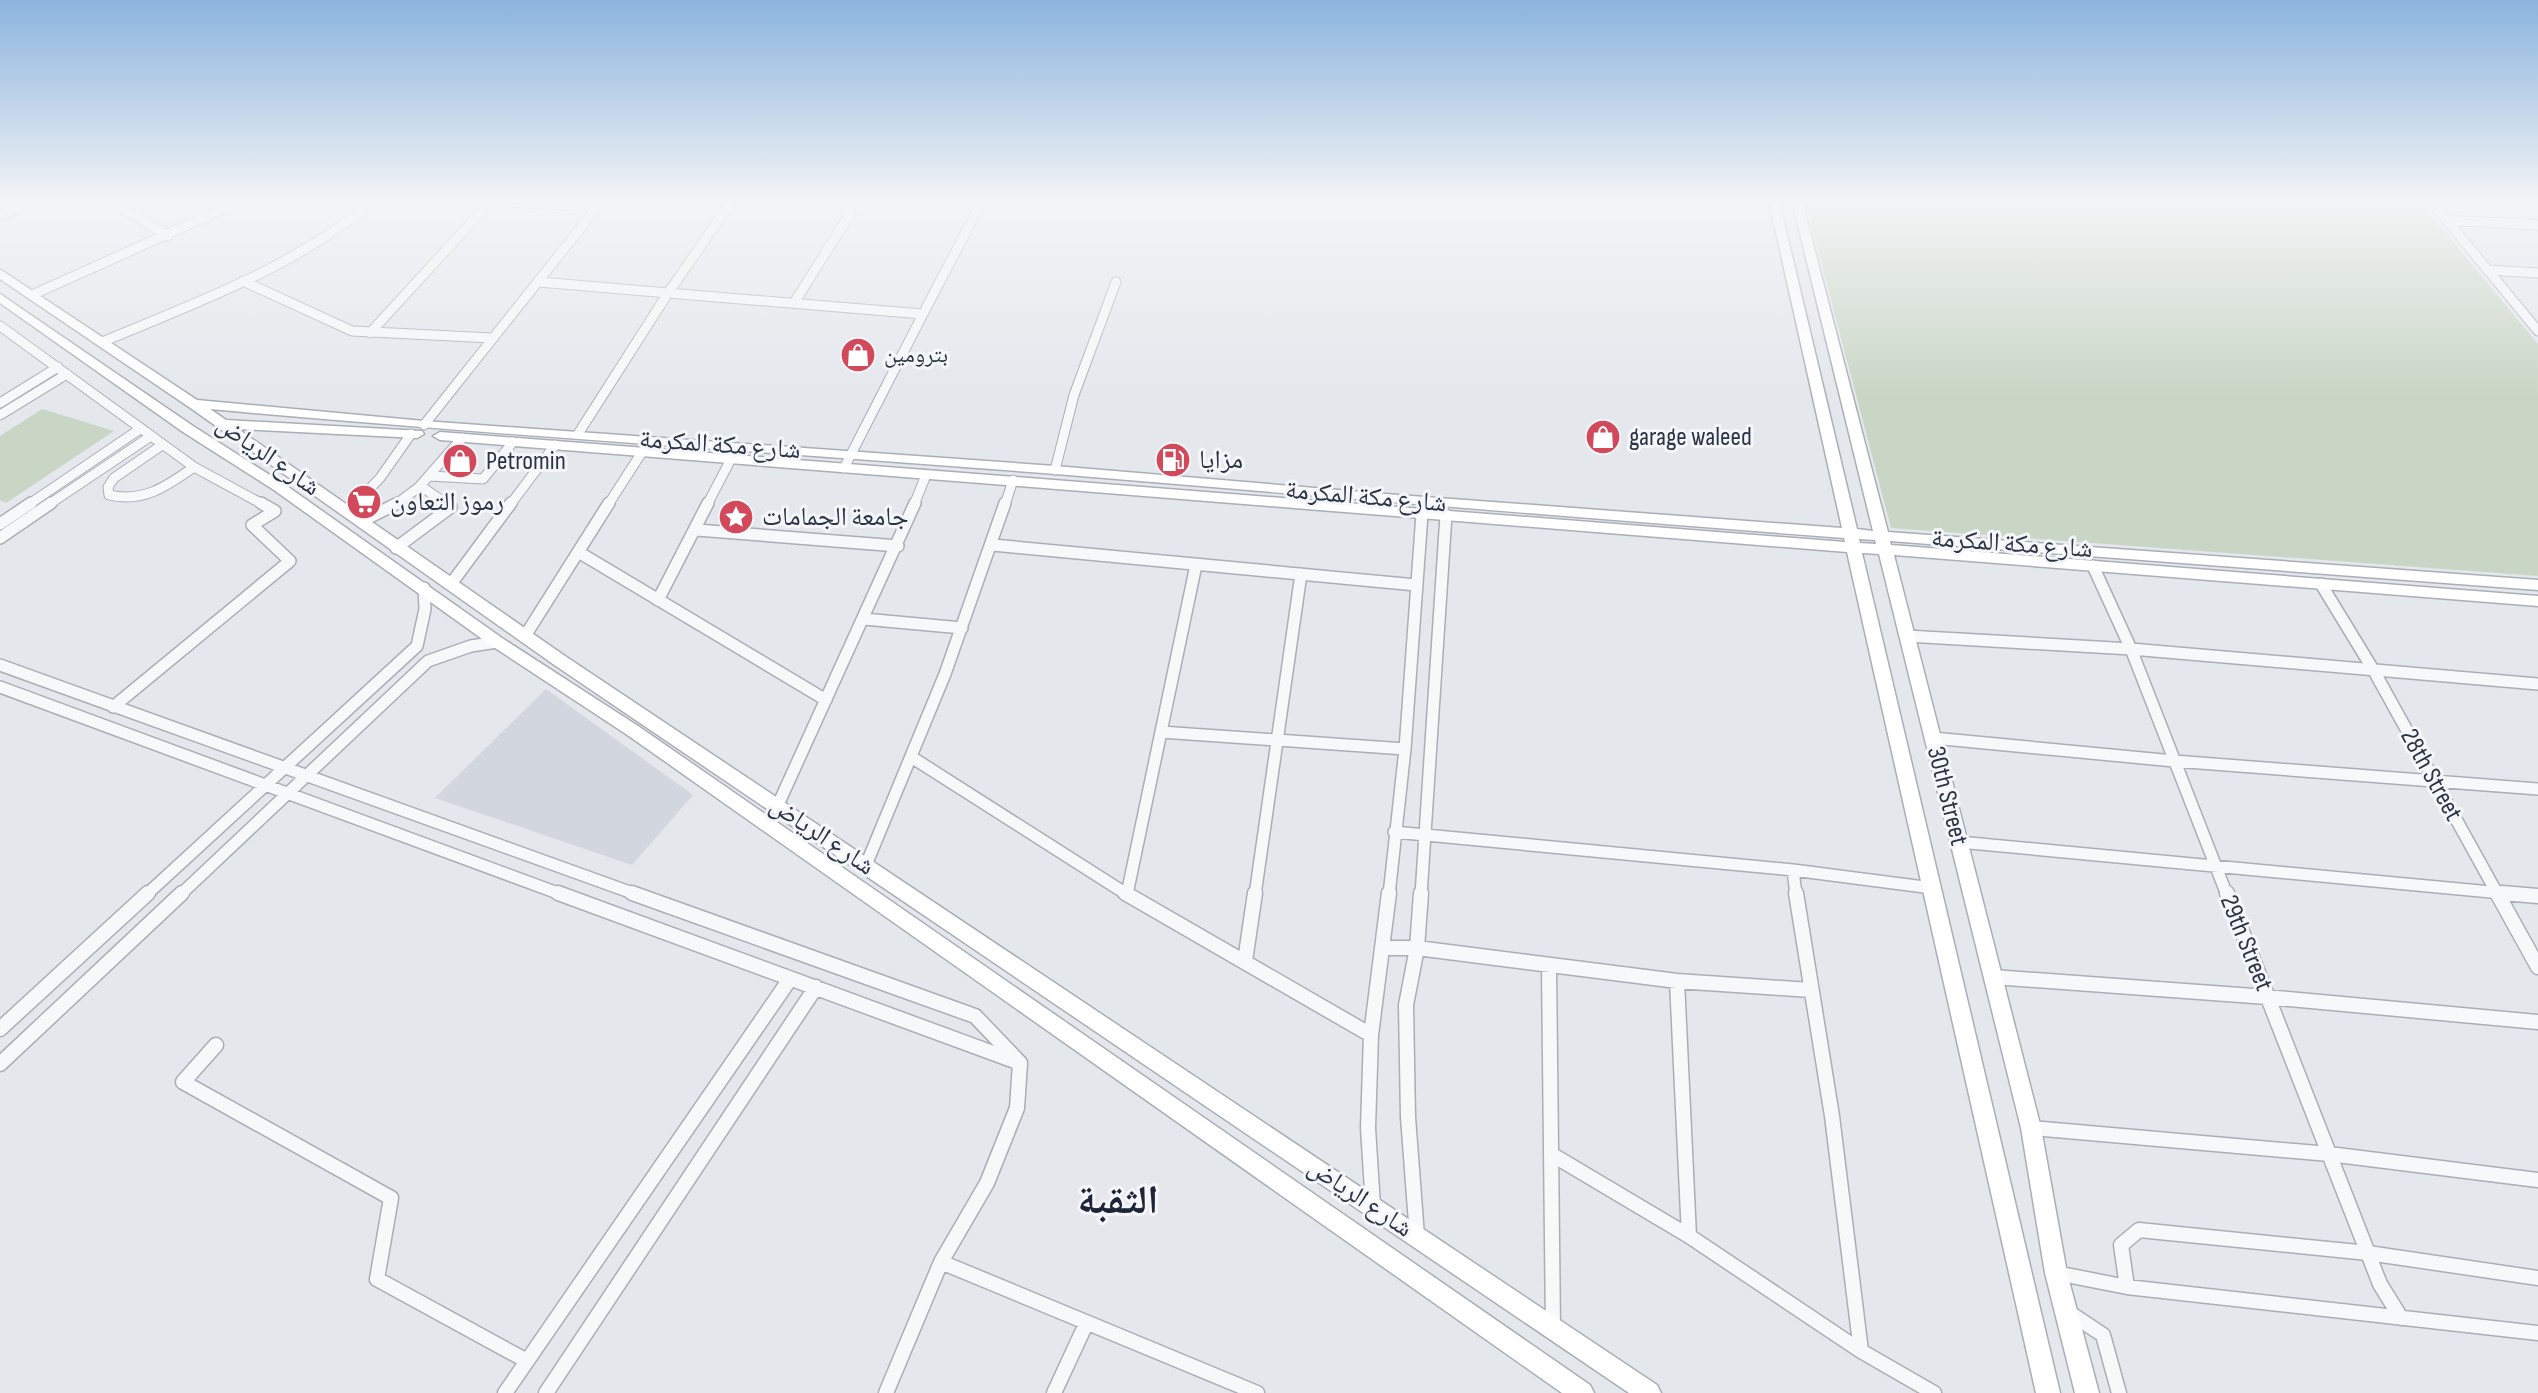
<svg xmlns="http://www.w3.org/2000/svg" width="2538" height="1393" viewBox="0 0 2538 1393" font-family="'Sofia Sans Condensed','Noto Naskh Arabic',sans-serif">
  <style>
    .built { fill: #d2d6de }
    .green { fill: #c9d6c5 }
    .lines { fill: none; stroke-linecap: round; stroke-linejoin: round }
    .street-far2-casing { stroke: #a9aeb7; stroke-width: 11 }
    .street-far1-casing { stroke: #a9aeb7; stroke-width: 14 }
    .street-casing { stroke: #a9aeb7; stroke-width: 17 }
    .secondary-casing { stroke: #a9aeb7; stroke-width: 3 }
    .street-far2 { stroke: #f7f8fa; stroke-width: 9 }
    .street-far1 { stroke: #f7f8fa; stroke-width: 11 }
    .street { stroke: #f7f8fa; stroke-width: 14 }
    .secondary { fill: #fff; fill-rule: evenodd }
    .labels { text-anchor: middle; dominant-baseline: central; stroke-width: 6; stroke-linejoin: round; paint-order: stroke }
    .far-poi-label { font-size: 22px; fill: #2b3445; stroke: #f4f6f9; text-anchor: start }
    .poi-label { font-size: 26px; fill: #2b3445; stroke: #f4f6f9; text-anchor: start }
    .street-label { font-size: 26px; fill: #2b3445; stroke: #f4f6f9 }
    .near-district-label { font-size: 40px; font-weight: bold; fill: #1d2536; stroke: #f4f6f9 }
  </style>
  <rect width="100%" height="100%" fill="#e4e7ec"/>
  <path class="built" d="M 546,689 L 693,795 L 632,865 L 435,798 Z"/>
  <path class="green" d="M 1805,201 L 2419,201 L 2538,344 L 2538,576 L 1891,528 Z
    M 42,409 L 114,431 L 6,503 L 0,500 L 0,436 Z"/>
  <g class="lines">
    <defs>
      <path id="street-far2" d="M 111,201 L 168,236
        M 491,201 L 597,207
        M 2431,201 L 2538,331
        M 0,215 L 36,201
        M 2447,220 L 2538,225
        M 2488,270 L 2538,273
        M 243,281 L 352,331 L 492,338
        M 539,282 L 668,293 L 732,201
        M 32,295 L 241,201
        M 794,303 L 858,201
        M 923,314 L 982,201
        M 0,326 L 194,467 L 264,505
        M 370,333 L 491,201
        M 102,342 C 198,302 293,268 374,201
        M 0,403 L 58,367
        M 0,415 L 67,374
        M 424,425 L 602,201
        M 578,434 L 668,293 L 923,314 L 844,468
        M 162,445 L 114,478 L 108,487 L 109,495 C 144,503 167,486 194,467
        M 1055,470 L 1074,395 L 1116,282
        M 430,476 L 483,479 L 513,442
        M 422,487 L 448,505
        M 28,505 L 140,429
        M 48,505 L 151,436
        M 354,505 L 380,478 L 411,434
        M 395,505 L 419,487 L 462,438
        M 510,505 L 555,445
        M 608,505 L 642,452
        M 707,505 L 731,459
        M 914,505 L 926,475
        M 1005,505 L 1013,480
        M 1425,505 L 1426,502"/>
      <path id="street-far1" d="M 348,511 L 356,503
        M 362,521 L 398,503
        M 0,524 L 31,503
        M 697,530 L 898,546
        M 0,538 L 51,503
        M 993,545 L 1416,585
        M 396,548 L 451,507 L 446,503
        M 580,553 L 826,700
        M 2093,566 L 2131,649 L 2227,895
        M 451,584 L 511,503
        M 2321,584 L 2374,671 L 2498,895
        M 658,600 L 708,503
        M 864,619 L 962,628
        M 525,636 L 609,503
        M 1907,636 L 2131,649 L 2538,684
        M 0,665 L 638,895
        M 0,687 L 563,895
        M 113,707 L 290,561 L 252,525 L 275,511 L 261,503
        M 1161,732 L 1405,749
        M 1933,738 L 2174,761 L 2538,789
        M 913,758 L 1128,895
        M 777,807 L 915,503
        M 1394,832 L 1793,870 L 1932,888
        M 1959,842 L 2523,895
        M 866,865 L 945,674 L 1005,503
        M 1793,870 L 1796,895
        M 1127,894 L 1196,565
        M 146,895 L 417,646 L 425,609 L 424,588
        M 180,895 L 428,661 L 471,646 L 497,642
        M 1255,895 L 1301,574
        M 1389,895 L 1405,749 L 1422,514 L 1426,503
        M 1421,895 L 1446,515"/>
      <path id="street" d="M 558,893 L 1020,1063
        M 632,893 L 975,1016 L 1020,1063 L 1017,1108 L 987,1183 L 941,1262 L 886,1393
        M 1125,893 L 1371,1035
        M 1796,893 L 1832,1116 L 1861,1351
        M 2227,893 L 2380,1284 L 2401,1318
        M 2497,893 L 2538,967
        M 2502,893 L 2538,896
        M 1384,948 L 1417,948 L 1677,981 L 1810,990
        M 1245,961 L 1255,893
        M 1549,967 L 1553,1330
        M 1993,977 L 2267,997 L 2538,1022
        M 1677,981 L 1689,1236
        M 0,1029 L 148,893
        M 216,1045 L 183,1082 L 391,1198 L 377,1279 L 527,1361
        M 0,1064 L 182,893
        M 2031,1128 L 2329,1154 L 2538,1180
        M 1551,1154 L 1689,1236 L 1861,1351 L 1934,1393
        M 1373,1206 L 1368,1128 L 1371,1035 L 1389,893
        M 1417,1236 L 1408,1117 L 1406,1005 L 1417,948 L 1421,893
        M 941,1262 L 1257,1393
        M 2056,1273 L 2127,1287 L 2538,1333
        M 2127,1287 L 2121,1245 L 2139,1230 L 2368,1253 L 2538,1278
        M 2067,1311 L 2103,1335 L 2119,1393
        M 505,1393 L 790,979
        M 546,1393 L 816,987
        M 1054,1393 L 1086,1324"/>
      <path id="secondary" d="M 1769,201 L 1779,201 L 1857,529 L 1873,531 L 1792,201 L 1802,201 L 1888,532 L 2538,580 L 2538,590 L 1890,541 L 1891,545 L 2538,596 L 2538,606 L 1894,555 L 2041,1128 L 2067,1273 L 2099,1393 L 2075,1393 L 2045,1273 L 2021,1128 L 1879,554 L 1862,553 L 2060,1393 L 2036,1393 L 1847,552 L 440,440 L 433,436 L 440,432 L 1845,542 L 1844,538 C 1581,518 1319,496 1056,474 C 774,452 492,435 210,409 L 226,420 L 422,431 L 424,434 L 417,438 L 238,429 L 565,656 L 1657,1385 L 1661,1393 L 1629,1393 L 553,664 L 189,407 L 0,279 L 0,270 L 4,272 L 197,400 L 424,421 L 1055,466 L 1398,495 L 1842,528 ZM 1859,539 L 1875,540 L 1876,544 L 1860,543 Z
        M 0,294 L 193,426 L 284,484 L 502,638 L 638,726 L 1590,1385 L 1594,1393 L 1562,1393 L 626,734 L 492,646 L 274,490 L 183,432 L 0,303 Z"/>
    </defs>
    <use href="#street-far2" class="street-far2-casing"/>
    <use href="#street-far1" class="street-far1-casing"/>
    <use href="#street" class="street-casing"/>
    <use href="#secondary" class="secondary-casing"/>
    <use href="#street-far2" class="street-far2"/>
    <use href="#street-far1" class="street-far1"/>
    <use href="#street" class="street"/>
    <use href="#secondary" class="secondary"/>
  </g>
  <linearGradient id="sky" x2="0" y2="1"><stop stop-color="#8bb4dd"/><stop offset="0.51" stop-color="#f3f4f6"/><stop offset="1" stop-color="#f3f4f6" stop-opacity="0"/></linearGradient>
  <rect width="2538" height="396" fill="url(#sky)"/>
  <defs>
    <symbol id="shop-disc" viewBox="-11 -11 22 22"><circle r="9.5" fill="#d1495b" stroke="#f4f6f9"/><path d="M-5-2.5h2.3a2.7 3.5 0 0 1 5.4 0H5L5.5 6h-11ZM-1.5-2.5h3a1.5 2.3 0 0 0-3 0Z" fill="#fff"/></symbol>
    <symbol id="fuel-disc" viewBox="-11 -11 22 22"><circle r="9.5" fill="#d1495b" stroke="#f4f6f9"/><path d="M-5.5-6h7V0h2V4h1.3V-2.5L3-4.5l.8-.8L6-3V5H2.5V1h-1V6h-7ZM-4.2-4.7v3.2H.2V-4.7Z" fill="#fff"/></symbol>
    <symbol id="supermarket-disc" viewBox="-11 -11 22 22"><circle r="9.5" fill="#d1495b" stroke="#f4f6f9"/><path d="M-6-5.5h2.5l.6 2H6L4.5 2H-2.5L-4.4-4H-6ZM-1.5 3.2a1.3 1.3 0 1 0 .1 0ZM3 3.2a1.3 1.3 0 1 0 .1 0Z" fill="#fff"/></symbol>
    <symbol id="sight-disc" viewBox="-11 -11 22 22"><circle r="9.5" fill="#d1495b" stroke="#f4f6f9"/><path d="M0-6L1.8-2.2L6-1.7L2.9 1.2L3.7 5.4L0 3.3L-3.7 5.4L-2.9 1.2L-6-1.7L-1.8-2.2Z" fill="#fff"/></symbol>
  </defs>
  <g fill-rule="evenodd">
    <use href="#shop-disc" x="838" y="335" width="40" height="40"/>
    <use href="#shop-disc" x="1583" y="417" width="40" height="40"/>
    <use href="#fuel-disc" x="1153" y="440" width="40" height="40"/>
    <use href="#shop-disc" x="440" y="441" width="40" height="40"/>
    <use href="#supermarket-disc" x="344" y="482" width="40" height="40"/>
    <use href="#sight-disc" x="716" y="497" width="40" height="40"/>
  </g>
  <g class="labels">
    <g class="far-poi-label">
      <text x="884" y="355">بترومين</text>
    </g>
    <g class="poi-label">
      <text x="1629" y="437">garage waleed</text>
      <text x="1199" y="460">مزايا</text>
      <text x="486" y="461">Petromin</text>
      <text x="390" y="502">رموز التعاون</text>
      <text x="762" y="517">جامعة الجمامات</text>
    </g>
    <g class="street-label">
      <text transform="translate(720 445) rotate(4)">شارع مكة المكرمة</text>
      <text transform="translate(268 456) rotate(35)">شارع الرياض</text>
      <text transform="translate(1366 497) rotate(5)">شارع مكة المكرمة</text>
      <text transform="translate(2012 544) rotate(4)">شارع مكة المكرمة</text>
      <text transform="translate(2431 775) rotate(61)">28th Street</text>
      <text transform="translate(1947 796) rotate(76)">30th Street</text>
      <text transform="translate(822 836) rotate(34)">شارع الرياض</text>
      <text transform="translate(2246 943) rotate(68)">29th Street</text>
      <text transform="translate(1360 1198) rotate(34)">شارع الرياض</text>
    </g>
    <g class="near-district-label">
      <text x="1118" y="1201">الثقبة</text>
    </g>
  </g>
</svg>
